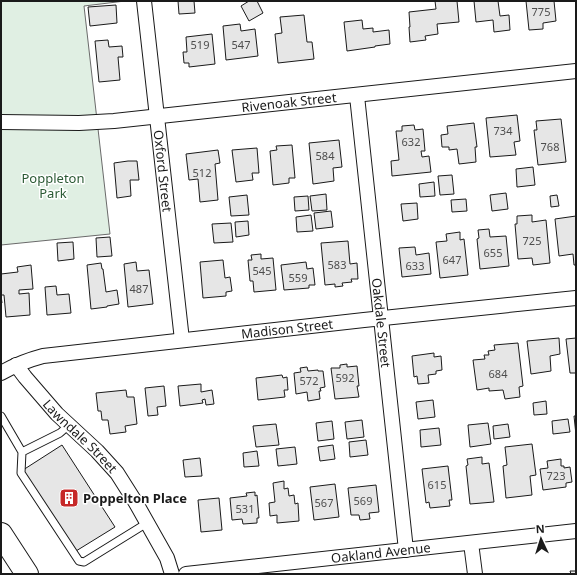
<svg xmlns="http://www.w3.org/2000/svg" width="577" height="575" viewBox="0 0 577 575" font-family="'Noto Sans',sans-serif">
  <style>
    .green { fill: #e0efe3; stroke: #6a6a6a }
    .building { fill: #e6e6e6; stroke: #1a1a1a }
    .lines { fill: none; stroke-linecap: round; stroke-linejoin: round }
    .lane-casing { stroke: #1a1a1a; stroke-width: 9 }
    .street-casing { stroke: #1a1a1a; stroke-width: 16 }
    .primary-casing { stroke: #1a1a1a; stroke-width: 24 }
    .lane { stroke: #fff; stroke-width: 7 }
    .street { stroke: #fff; stroke-width: 14 }
    .primary { stroke: #fff; stroke-width: 22 }
    .labels { text-anchor: middle; dominant-baseline: central; stroke-width: 3; stroke-linejoin: round; paint-order: stroke }
    .number-label { font-size: 11px; fill: #4d4d4d }
    .street-label { font-size: 13px; fill: #1a1a1a; stroke: #fff }
    .park-label { font-size: 13px; fill: #2b5a34; stroke: #fff }
    .poi-label { font-size: 13px; font-weight: bold; fill: #1a1a1a; stroke: #fff; text-anchor: start }
  </style>
  <rect width="100%" height="100%" fill="#fff"/>
  <path class="green" d="M 1,1 L 125,1 L 84,6 L 110,234 L 1,245 Z"/>
  <path class="building" d="M 178,1 L 194,1 L 195,13 L 179,14 Z
    M 249,1 L 257,1 L 263,13 L 249,21 L 241,6 Z
    M 435,1 L 457,1 L 459,22 L 437,24 L 438,34 L 425,36 L 426,40 L 410,42 L 409,27 L 410,27 L 409,12 L 436,9 Z
    M 474,1 L 498,1 L 500,16 L 509,15 L 510,30 L 494,32 L 493,20 L 476,22 Z
    M 526,1 L 554,1 L 556,21 L 543,23 L 543,29 L 529,30 Z
    M 116,5 L 117,23 L 90,26 L 88,7 Z
    M 304,15 L 307,42 L 312,42 L 314,59 L 278,63 L 275,34 L 282,33 L 280,17 Z
    M 362,20 L 363,29 L 373,28 L 373,32 L 389,30 L 390,44 L 375,46 L 375,47 L 347,51 L 344,22 Z
    M 240,24 L 241,31 L 255,29 L 258,56 L 226,60 L 223,26 Z
    M 212,34 L 215,64 L 189,67 L 189,63 L 184,63 L 183,52 L 187,52 L 186,37 Z
    M 108,40 L 109,47 L 122,46 L 123,57 L 118,57 L 120,80 L 99,82 L 95,41 Z
    M 517,115 L 520,141 L 514,142 L 516,155 L 490,157 L 486,118 Z
    M 561,119 L 566,162 L 538,165 L 534,130 L 537,130 L 536,121 Z
    M 474,123 L 477,147 L 475,147 L 476,162 L 459,164 L 457,149 L 449,150 L 449,147 L 442,147 L 441,135 L 448,134 L 447,126 Z
    M 414,125 L 415,130 L 423,129 L 425,151 L 421,151 L 422,157 L 429,156 L 431,172 L 392,176 L 391,161 L 399,160 L 396,131 L 402,131 L 402,126 Z
    M 339,140 L 342,167 L 333,168 L 334,181 L 313,184 L 309,143 Z
    M 292,145 L 295,178 L 289,178 L 289,183 L 273,185 L 270,151 L 277,150 L 276,146 Z
    M 257,148 L 259,173 L 252,173 L 253,180 L 236,182 L 232,150 Z
    M 218,150 L 220,163 L 215,164 L 218,200 L 200,202 L 198,179 L 189,180 L 186,154 Z
    M 128,161 L 137,161 L 139,180 L 130,180 L 131,196 L 117,198 L 114,163 Z
    M 533,167 L 535,185 L 517,187 L 516,169 Z
    M 452,175 L 454,194 L 440,195 L 438,176 Z
    M 434,182 L 435,196 L 420,197 L 419,184 Z
    M 506,193 L 508,209 L 492,211 L 490,195 Z
    M 326,194 L 327,210 L 312,211 L 310,196 Z
    M 247,195 L 249,215 L 231,216 L 229,197 Z
    M 557,195 L 559,206 L 551,207 L 550,196 Z
    M 308,196 L 309,210 L 295,211 L 294,197 Z
    M 466,199 L 467,211 L 452,212 L 451,200 Z
    M 417,203 L 418,219 L 403,221 L 401,204 Z
    M 331,211 L 333,227 L 316,229 L 314,213 Z
    M 311,215 L 313,231 L 297,232 L 296,217 Z
    M 532,215 L 532,222 L 546,220 L 550,263 L 533,265 L 532,258 L 518,259 L 515,224 L 517,224 L 517,216 Z
    M 576,216 L 576,265 L 574,265 L 573,254 L 559,256 L 555,219 Z
    M 248,221 L 249,235 L 236,237 L 235,222 Z
    M 231,223 L 233,242 L 214,243 L 212,224 Z
    M 489,229 L 490,237 L 506,236 L 509,266 L 480,269 L 477,239 L 479,238 L 478,230 Z
    M 460,232 L 460,240 L 464,239 L 468,275 L 440,278 L 436,242 L 447,241 L 446,234 Z
    M 110,237 L 112,256 L 97,257 L 96,238 Z
    M 348,241 L 350,264 L 357,263 L 358,279 L 351,279 L 352,282 L 342,283 L 343,286 L 335,287 L 335,284 L 325,285 L 321,243 Z
    M 73,242 L 74,259 L 58,261 L 57,243 Z
    M 415,247 L 416,255 L 429,253 L 431,274 L 402,277 L 399,248 Z
    M 261,254 L 261,259 L 273,258 L 276,290 L 254,292 L 253,281 L 250,281 L 248,260 L 252,260 L 251,255 Z
    M 223,260 L 225,278 L 230,277 L 232,291 L 226,292 L 226,296 L 203,298 L 200,262 Z
    M 136,262 L 137,271 L 149,270 L 153,304 L 128,307 L 124,264 Z
    M 306,262 L 307,269 L 313,268 L 315,285 L 309,285 L 309,288 L 284,290 L 281,265 Z
    M 101,263 L 102,269 L 103,269 L 106,292 L 117,290 L 119,304 L 107,306 L 107,307 L 91,309 L 87,265 Z
    M 31,265 L 33,289 L 19,290 L 19,294 L 29,293 L 30,315 L 6,317 L 4,295 L 1,295 L 2,303 L 1,303 L 1,274 L 18,272 L 17,267 Z
    M 56,286 L 57,295 L 69,294 L 71,313 L 47,315 L 45,287 Z
    M 559,338 L 560,354 L 550,356 L 551,371 L 531,374 L 527,341 Z
    M 576,338 L 576,373 L 570,373 L 566,339 Z
    M 518,343 L 523,386 L 519,387 L 520,397 L 505,399 L 503,390 L 489,391 L 489,388 L 477,390 L 473,360 L 485,359 L 484,355 L 489,355 L 488,351 L 495,350 L 494,345 Z
    M 434,353 L 434,357 L 441,356 L 442,370 L 436,371 L 436,374 L 428,375 L 429,383 L 418,384 L 417,376 L 414,377 L 412,356 Z
    M 347,364 L 347,367 L 357,366 L 359,386 L 357,386 L 359,397 L 335,399 L 331,368 L 340,368 L 340,365 Z
    M 307,367 L 308,371 L 318,370 L 318,371 L 323,371 L 325,387 L 320,388 L 321,391 L 319,391 L 320,399 L 308,401 L 307,392 L 296,394 L 294,373 L 301,372 L 300,368 Z
    M 282,375 L 283,378 L 287,377 L 288,390 L 284,390 L 285,397 L 258,400 L 256,378 Z
    M 201,384 L 201,392 L 212,390 L 214,404 L 206,405 L 205,399 L 202,400 L 203,403 L 180,406 L 178,386 Z
    M 164,386 L 166,406 L 157,407 L 158,415 L 148,416 L 145,388 Z
    M 126,390 L 127,397 L 134,397 L 137,424 L 125,426 L 126,432 L 110,434 L 108,420 L 102,420 L 101,411 L 98,411 L 96,393 Z
    M 433,400 L 435,417 L 418,419 L 416,402 Z
    M 546,401 L 547,414 L 534,415 L 533,403 Z
    M 574,416 L 576,416 L 576,435 Z
    M 568,419 L 570,432 L 553,434 L 552,421 Z
    M 362,420 L 364,437 L 347,439 L 345,422 Z
    M 332,421 L 334,439 L 318,441 L 316,423 Z
    M 488,423 L 491,444 L 470,447 L 468,425 Z
    M 276,424 L 279,445 L 256,447 L 253,426 Z
    M 508,424 L 510,437 L 494,439 L 493,426 Z
    M 439,428 L 441,445 L 421,447 L 420,430 Z
    M 366,440 L 368,455 L 350,457 L 349,442 Z
    M 532,444 L 536,475 L 530,476 L 532,495 L 506,498 L 503,466 L 507,465 L 505,447 Z
    M 62,445 L 115,527 L 76,551 L 23,470 Z
    M 333,445 L 335,459 L 320,461 L 318,447 Z
    M 295,447 L 297,464 L 278,466 L 276,449 Z
    M 257,451 L 259,466 L 244,467 L 243,453 Z
    M 482,457 L 482,464 L 489,463 L 494,502 L 470,504 L 466,466 L 468,465 L 467,459 Z
    M 200,458 L 202,476 L 185,477 L 183,460 Z
    M 561,459 L 561,466 L 564,466 L 564,468 L 570,467 L 572,482 L 566,483 L 566,487 L 543,490 L 540,469 L 548,468 L 547,461 Z
    M 448,466 L 452,500 L 449,500 L 450,506 L 430,508 L 429,502 L 426,503 L 422,469 Z
    M 284,481 L 284,489 L 288,488 L 289,496 L 294,495 L 295,504 L 298,503 L 299,521 L 277,523 L 277,515 L 270,516 L 269,503 L 275,502 L 273,483 Z
    M 335,484 L 339,517 L 314,520 L 310,487 Z
    M 376,485 L 379,512 L 369,513 L 370,519 L 360,520 L 359,515 L 351,515 L 348,488 Z
    M 255,492 L 255,496 L 257,495 L 259,518 L 257,518 L 257,523 L 243,524 L 242,519 L 232,520 L 230,498 L 247,496 L 246,493 Z
    M 219,498 L 222,530 L 201,532 L 198,500 Z
    M 570,571 L 576,571 L 576,574 L 571,574 Z"/>
  <g class="lines">
    <defs>
      <path id="lane" d="M 1,416 L 22,452 L 21,473 L 79,561 L 84,562 L 147,523
        M 22,452 L 60,433 L 69,425"/>
      <g id="street">
        <path id="s1" d="M 144,1 L 182,340"/>
        <path id="s2" d="M 357,96 L 406,550"/>
        <path id="s3" d="M 1,122 L 79,123 L 114,121 L 576,71"/>
        <path id="s4" d="M 16,365 L 25,377 L 57,414 L 97,451 L 117,473 L 136,503 L 167,558 L 172,574"/>
        <path id="s5" d="M 1,373 C 15,365 28,360 43,356 L 364,320 L 576,298"/>
        <path d="M 471,543 L 475,574"/>
        <path id="s6" d="M 186,574 L 576,531"/>
      </g>
      <path id="primary" d="M 1,534 L 27,574"/>
    </defs>
    <use href="#lane" class="lane-casing"/>
    <use href="#street" class="street-casing"/>
    <use href="#primary" class="primary-casing"/>
    <use href="#lane" class="lane"/>
    <use href="#street" class="street"/>
    <use href="#primary" class="primary"/>
  </g>
  <defs>
    <symbol id="building-square" viewBox="-11 -11 22 22"><rect x="-9" y="-9" width="18" height="18" rx="4" fill="#c62828" stroke="#fff"/><path d="M-4-6H4V6H1V3H-1V6H-4ZM-2.5-4.3h1.7v1.8h-1.7ZM.8-4.3h1.7v1.8H.8ZM-2.5-1h1.7V.8h-1.7ZM.8-1h1.7V.8H.8Z" fill="#fff"/></symbol>
  </defs>
  <g fill-rule="evenodd">
    <use href="#building-square" x="58" y="487" width="22" height="22"/>
  </g>
  <g class="labels">
    <g class="number-label">
      <text x="541" y="11">775</text>
      <text x="200" y="44">519</text>
      <text x="241" y="44">547</text>
      <text x="503" y="130">734</text>
      <text x="411" y="141">632</text>
      <text x="550" y="146">768</text>
      <text x="325" y="155">584</text>
      <text x="202" y="172">512</text>
      <text x="532" y="240">725</text>
      <text x="493" y="252">655</text>
      <text x="452" y="259">647</text>
      <text x="337" y="264">583</text>
      <text x="415" y="265">633</text>
      <text x="262" y="270">545</text>
      <text x="298" y="277">559</text>
      <text x="139" y="288">487</text>
      <text x="498" y="373">684</text>
      <text x="345" y="377">592</text>
      <text x="309" y="380">572</text>
      <text x="556" y="475">723</text>
      <text x="437" y="484">615</text>
      <text x="363" y="500">569</text>
      <text x="324" y="502">567</text>
      <text x="245" y="508">531</text>
    </g>
    <g class="street-label">
      <text stroke="none"><textPath href="#s3" startOffset="289">Rivenoak Street</textPath></text>
      <text stroke="none"><textPath href="#s1" startOffset="171">Oxford Street</textPath></text>
      <text stroke="none"><textPath href="#s2" startOffset="228">Oakdale Street</textPath></text>
      <text stroke="none"><textPath href="#s5" startOffset="291">Madison Street</textPath></text>
      <text stroke="none"><textPath href="#s4" startOffset="96">Lawndale Street</textPath></text>
      <text stroke="none"><textPath href="#s6" startOffset="196">Oakland Avenue</textPath></text>
    </g>
    <g class="park-label">
      <text x="53" y="178">Poppleton<tspan x="53" dy="15">Park</tspan></text>
    </g>
    <g class="poi-label">
      <text x="83" y="498">Poppelton Place</text>
    </g>
  </g>
  <rect width="577" height="575" fill="none" stroke="#1a1a1a" stroke-width="4"/>
  <g transform="translate(541 539) rotate(356)" stroke="#ffffff" stroke-width="3" paint-order="stroke">
  <path d="M0-3L7 15L0 10L-7 15Z" fill="#1a1a1a"/>
  <text y="-6" font-size="11" font-weight="bold" text-anchor="middle" fill="#1a1a1a">N</text>
  </g>
</svg>
